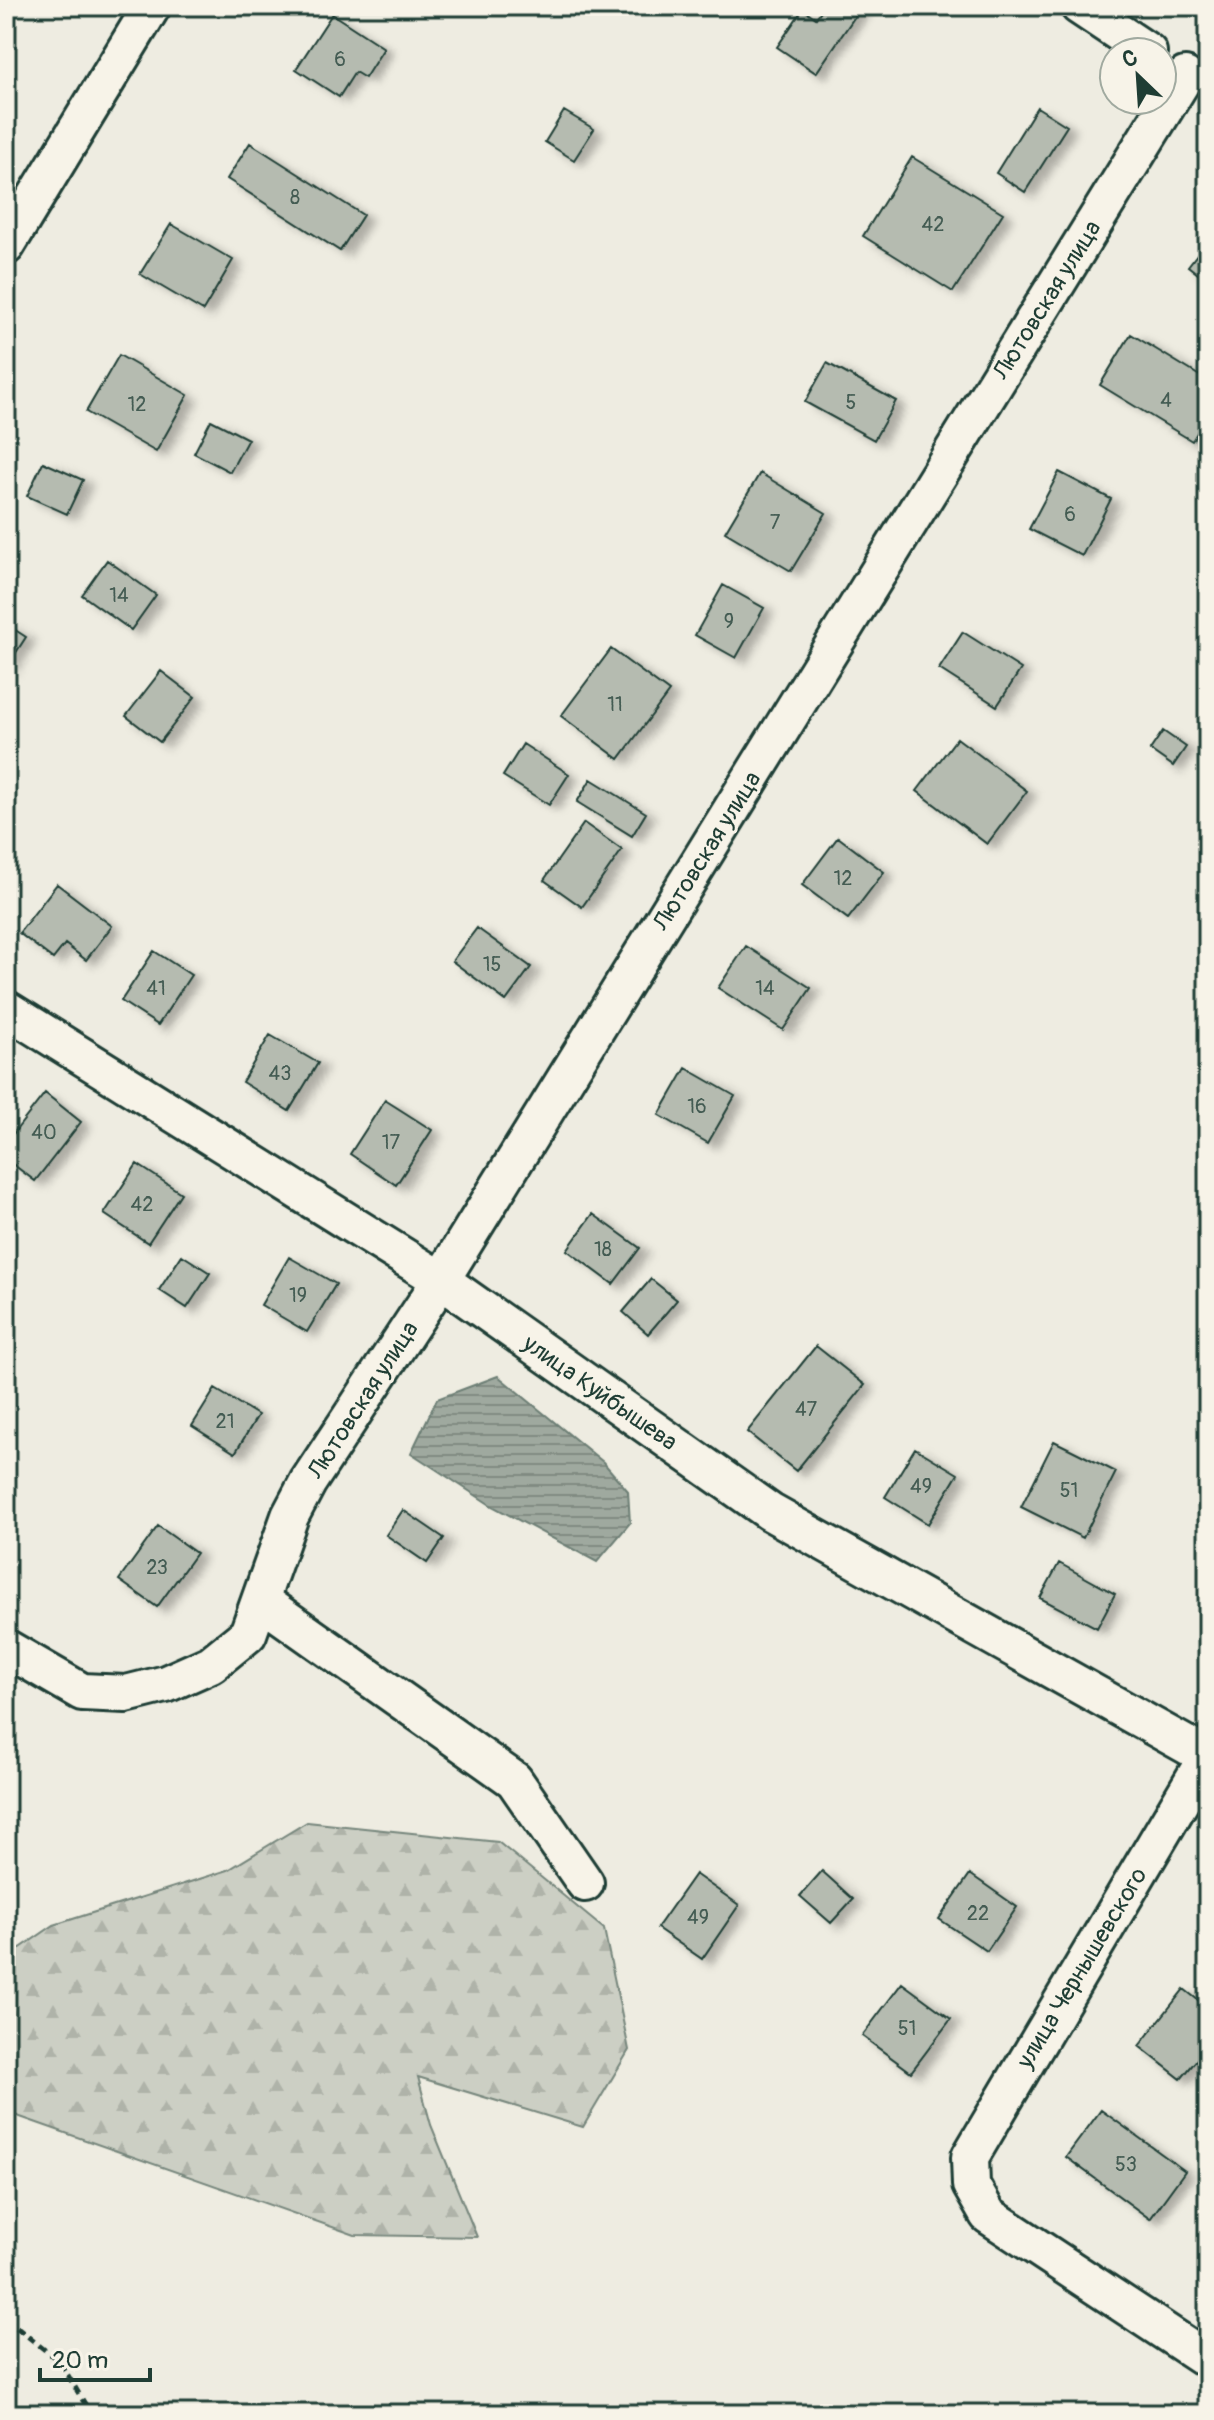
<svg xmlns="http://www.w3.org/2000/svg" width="1214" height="2420" viewBox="0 0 1214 2420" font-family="Pangolin,sans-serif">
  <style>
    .forest { fill: url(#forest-firs); stroke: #76867c; stroke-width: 2 }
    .water { fill: url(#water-rules); stroke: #6c7e74; stroke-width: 2 }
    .building { fill: #b5bbb0; stroke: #1f3d34; stroke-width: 2; filter: url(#shadow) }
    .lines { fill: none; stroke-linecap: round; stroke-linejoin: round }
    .minor-casing { stroke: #1f3d34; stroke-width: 42 }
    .path { stroke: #1f3d34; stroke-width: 5; stroke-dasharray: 8 6; stroke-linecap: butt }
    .minor { stroke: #f7f3e8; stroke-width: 36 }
    .labels { text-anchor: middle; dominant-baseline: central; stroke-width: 6; stroke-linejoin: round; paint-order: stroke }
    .number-label { font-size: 20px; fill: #445c53 }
    .street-label { font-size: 24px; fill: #1f3d34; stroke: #f7f3e8 }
  </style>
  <defs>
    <pattern id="forest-firs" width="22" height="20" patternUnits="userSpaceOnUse" patternTransform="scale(2)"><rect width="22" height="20" fill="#cccfc4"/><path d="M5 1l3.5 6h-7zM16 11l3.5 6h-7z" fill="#afb3a9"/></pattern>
    <pattern id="water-rules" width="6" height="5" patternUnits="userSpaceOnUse" patternTransform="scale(2)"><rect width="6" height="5" fill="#9fa99f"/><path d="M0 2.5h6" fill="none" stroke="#818b82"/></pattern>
    <filter id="shadow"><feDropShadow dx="9" dy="5" stdDeviation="4" flood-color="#0004"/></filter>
  </defs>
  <rect width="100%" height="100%" fill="#eeece1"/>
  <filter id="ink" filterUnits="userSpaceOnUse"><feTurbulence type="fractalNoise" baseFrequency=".0125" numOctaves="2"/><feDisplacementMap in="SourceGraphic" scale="16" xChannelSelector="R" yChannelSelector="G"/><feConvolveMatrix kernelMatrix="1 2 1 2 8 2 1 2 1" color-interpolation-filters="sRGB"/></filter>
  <g filter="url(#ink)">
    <path class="forest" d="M 307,1822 L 498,1842 L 604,1929 L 629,2050 L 583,2127 L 418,2077 L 431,2125 L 477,2237 L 355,2235 L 6,2112 L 6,1958 L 54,1925 L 228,1870 Z"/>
    <path class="water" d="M 498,1376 L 603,1462 L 628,1491 L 630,1523 L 597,1562 L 492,1506 L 411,1453 L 437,1399 Z"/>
    <path class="building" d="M 824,6 L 862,6 L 816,73 L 777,47 L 803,9 L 816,18 Z
      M 332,14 L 384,48 L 365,78 L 355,72 L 339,97 L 296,69 Z
      M 1037,107 L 1067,126 L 1025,192 L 996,173 Z
      M 564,111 L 594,129 L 574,160 L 545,142 Z
      M 250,143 L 363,215 L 340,251 L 227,179 Z
      M 912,157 L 1003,213 L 953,292 L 863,236 Z
      M 171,224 L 233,260 L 203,311 L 140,274 Z
      M 1208,240 L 1208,282 L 1188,266 Z
      M 1131,334 L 1208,381 L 1208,415 L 1192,441 L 1100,385 Z
      M 119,355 L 188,395 L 156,452 L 86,412 Z
      M 827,363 L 896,401 L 874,440 L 805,402 Z
      M 211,420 L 248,439 L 230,472 L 194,453 Z
      M 43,462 L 83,480 L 67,514 L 27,496 Z
      M 1059,472 L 1111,499 L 1082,556 L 1029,529 Z
      M 760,473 L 826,513 L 791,571 L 725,532 Z
      M 107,560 L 156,595 L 131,630 L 82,595 Z
      M 723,585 L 764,608 L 736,658 L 695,635 Z
      M 6,624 L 26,637 L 6,668 Z
      M 963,632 L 1021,669 L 997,706 L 939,669 Z
      M 611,649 L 669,692 L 619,759 L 561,716 Z
      M 161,671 L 195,697 L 160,742 L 126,716 Z
      M 1163,731 L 1186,747 L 1173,766 L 1150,750 Z
      M 957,738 L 1027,791 L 987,844 L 917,791 Z
      M 523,744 L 569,774 L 549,805 L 503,776 Z
      M 591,779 L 646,813 L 632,836 L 577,802 Z
      M 584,823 L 622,850 L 582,907 L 544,880 Z
      M 838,837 L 884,872 L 848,919 L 802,885 Z
      M 57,884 L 112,926 L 86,960 L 65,944 L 53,959 L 19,933 Z
      M 477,928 L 531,967 L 506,1001 L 452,961 Z
      M 746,946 L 811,988 L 783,1030 L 718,988 Z
      M 154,951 L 191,975 L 158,1025 L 121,1001 Z
      M 270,1035 L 318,1063 L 289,1111 L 242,1082 Z
      M 686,1068 L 735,1096 L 708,1143 L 659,1115 Z
      M 45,1093 L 81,1122 L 35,1181 L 6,1159 L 6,1143 Z
      M 385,1100 L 432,1130 L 396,1185 L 350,1154 Z
      M 137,1164 L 181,1193 L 148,1243 L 104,1214 Z
      M 593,1214 L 640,1248 L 613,1284 L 567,1250 Z
      M 182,1255 L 210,1273 L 187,1308 L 159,1290 Z
      M 289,1257 L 336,1284 L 307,1332 L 261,1305 Z
      M 651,1279 L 677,1300 L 648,1334 L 623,1312 Z
      M 816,1346 L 865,1385 L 796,1471 L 747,1432 Z
      M 215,1389 L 258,1415 L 235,1453 L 192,1426 Z
      M 1054,1441 L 1116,1472 L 1083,1538 L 1021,1507 Z
      M 915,1448 L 958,1474 L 928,1524 L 885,1497 Z
      M 403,1510 L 444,1538 L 427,1563 L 386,1535 Z
      M 158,1526 L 196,1553 L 157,1607 L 119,1580 Z
      M 1059,1563 L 1115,1594 L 1097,1628 L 1040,1598 Z
      M 822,1871 L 853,1899 L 831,1923 L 800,1896 Z
      M 695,1874 L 739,1905 L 702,1959 L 657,1928 Z
      M 970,1874 L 1017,1907 L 987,1951 L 939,1919 Z
      M 902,1983 L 951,2019 L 911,2072 L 862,2036 Z
      M 1184,1989 L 1208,2008 L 1208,2046 L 1181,2079 L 1139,2046 Z
      M 1101,2110 L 1185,2171 L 1150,2219 L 1066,2157 Z"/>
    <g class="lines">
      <defs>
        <path id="minor" d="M 1079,6 L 1148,52
          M 6,246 L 152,6
          M 6,1009 L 441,1280 L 770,1512 L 1208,1757
          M 261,1601 L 514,1780 L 585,1883
          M 6,1648 L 82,1692 L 126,1694 L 166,1684 L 211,1664 L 248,1634 L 290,1516 L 308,1482 L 441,1280 L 1185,76
          M 1208,1755 L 970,2157 L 971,2185 L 988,2215 L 1208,2360"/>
      </defs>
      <use href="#minor" class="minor-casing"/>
      <path class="path" d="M 6,2319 L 60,2362 L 91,2414"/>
      <use href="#minor" class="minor"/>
    </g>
  </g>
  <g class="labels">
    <g class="number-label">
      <text x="340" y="59">6</text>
      <text x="295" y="197">8</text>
      <text x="933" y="224">42</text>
      <text x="1166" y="400">4</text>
      <text x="851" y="402">5</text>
      <text x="137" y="404">12</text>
      <text x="1070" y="514">6</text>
      <text x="775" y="522">7</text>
      <text x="119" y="595">14</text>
      <text x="729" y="621">9</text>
      <text x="615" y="704">11</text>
      <text x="843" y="878">12</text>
      <text x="492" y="964">15</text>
      <text x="156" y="988">41</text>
      <text x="765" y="988">14</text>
      <text x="280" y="1073">43</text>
      <text x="697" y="1106">16</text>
      <text x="44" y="1132">40</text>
      <text x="391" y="1142">17</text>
      <text x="142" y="1204">42</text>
      <text x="603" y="1249">18</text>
      <text x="298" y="1295">19</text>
      <text x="806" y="1409">47</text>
      <text x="225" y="1421">21</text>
      <text x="921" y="1486">49</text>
      <text x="1069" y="1490">51</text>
      <text x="157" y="1567">23</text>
      <text x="978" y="1913">22</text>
      <text x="698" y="1917">49</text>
      <text x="907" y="2028">51</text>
      <text x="1126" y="2164">53</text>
    </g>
    <g class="street-label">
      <text transform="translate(1047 300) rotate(-58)">Лютовская улица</text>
      <text transform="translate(707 851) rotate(-58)">Лютовская улица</text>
      <text transform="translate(600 1393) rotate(35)">улица Куйбышева</text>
      <text transform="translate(363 1400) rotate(-57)">Лютовская улица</text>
      <text transform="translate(1082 1968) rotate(-59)">улица Чернышевского</text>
    </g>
  </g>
  <rect width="1214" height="2420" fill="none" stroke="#f7f3e8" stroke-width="32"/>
  <rect x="16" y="16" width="1182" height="2388" fill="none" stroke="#1f3d34" stroke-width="3" filter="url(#ink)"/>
  <g transform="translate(1138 76) rotate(335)"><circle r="38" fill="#f7f3e8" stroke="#a1aaa0" stroke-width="2"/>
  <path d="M0-6L14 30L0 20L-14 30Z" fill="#1f3d34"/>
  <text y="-12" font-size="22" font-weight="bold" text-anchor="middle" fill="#1f3d34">С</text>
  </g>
  <path d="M40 2368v12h110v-12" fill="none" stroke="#1f3d34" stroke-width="4"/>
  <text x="52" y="2368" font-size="24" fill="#1f3d34" stroke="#f7f3e8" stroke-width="6" paint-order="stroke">20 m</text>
</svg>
